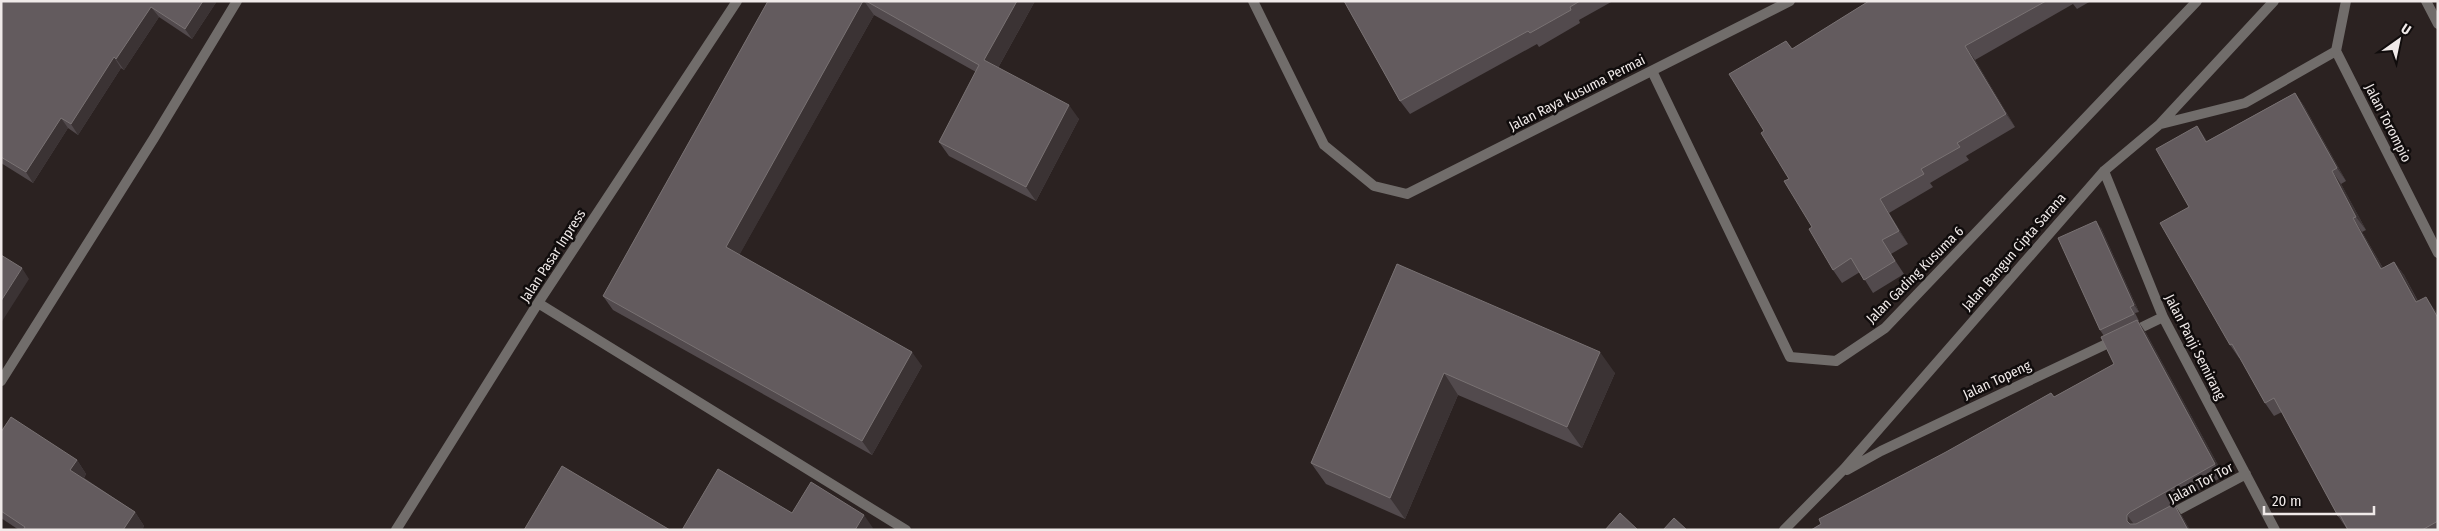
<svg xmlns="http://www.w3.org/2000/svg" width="2439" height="531" viewBox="0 0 2439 531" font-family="'Fira Sans Condensed',sans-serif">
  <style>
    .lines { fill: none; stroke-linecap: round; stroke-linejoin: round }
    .minor { stroke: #716d6b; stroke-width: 10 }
    .tertiary { stroke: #716d6b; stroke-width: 10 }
    .wall { fill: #524a4d }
    .shaded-wall { fill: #3b3334 }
    .building { fill: #635b5e; stroke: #797273 }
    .labels { text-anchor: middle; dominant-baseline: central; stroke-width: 5; stroke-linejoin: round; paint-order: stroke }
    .street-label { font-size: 14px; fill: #f0eae9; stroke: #100c0c }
  </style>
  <rect width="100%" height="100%" fill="#2b2221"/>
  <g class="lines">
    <path class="minor" d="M 1253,1 L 1324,145 L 1374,186 L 1407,194 L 1790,1
      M 1652,71 L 1790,357 L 1836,361 L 1885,328 L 2197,1
      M 2161,124 L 2245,103 L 2336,51
      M 2104,171 L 2163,317 L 2275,530
      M 538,303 L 906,530
      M 2130,333 L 2163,317
      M 1,381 L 154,138 L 237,1
      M 1847,470 L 1881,451 L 2117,339
      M 2167,516 L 2246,474
      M 396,530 L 538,303 L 737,1
      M 1784,530 L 1844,469 L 2104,171 L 2160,124 L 2274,1"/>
    <path class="tertiary" d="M 2346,1 L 2336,51 L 2438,253
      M 2426,1 L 2438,24"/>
  </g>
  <path class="wall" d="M 1,1 L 217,1 L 192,39 L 159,17 L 124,70 L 121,68 L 78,135 L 68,128 L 33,183 L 1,163 Z
    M 768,1 L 1035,1 L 998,68 L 1079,119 L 1036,201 L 949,156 L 939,142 L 976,72 L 874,15 L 739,255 L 922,366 L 872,455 L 613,310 L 603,296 Z
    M 1344,1 L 1613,1 L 1579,20 L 1580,23 L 1539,47 L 1537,44 L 1410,114 L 1400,101 Z
    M 1869,1 L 2091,1 L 2077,9 L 2073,4 L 1975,60 L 2015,127 L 1966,156 L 1969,160 L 1930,183 L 1933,187 L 1889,213 L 1908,244 L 1891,254 L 1904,274 L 1873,293 L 1860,272 L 1842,283 L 1833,270 L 1789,179 L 1764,131 L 1786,41 L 1792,49 Z
    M 2295,93 L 2304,106 L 2346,181 L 2341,184 L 2366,230 L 2362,232 L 2383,268 L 2394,262 L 2404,275 L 2418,301 L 2435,310 L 2438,314 L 2438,530 L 2347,529 L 2338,516 L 2282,412 L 2274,416 L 2265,403 L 2240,358 L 2239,358 L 2230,345 L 2189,207 L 2207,141 Z
    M 2101,228 L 2139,312 L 2135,313 L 2139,321 L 2138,321 L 2146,333 L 2224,476 L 2174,504 L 2182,516 L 2190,530 L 1811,530 L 2051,393 L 2054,397 L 2114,364 L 2104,336 L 2100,330 Z
    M 1397,264 L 1615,373 L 1582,448 L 1458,395 L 1405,519 L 1326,484 L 1311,463 Z
    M 1,432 L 77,460 L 86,474 L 84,478 L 135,512 L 144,526 L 142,530 L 19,530 L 1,518 Z"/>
  <path class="shaded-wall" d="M 203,1 L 217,1 L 192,39 L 185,29 Z
    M 863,1 L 864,1 L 874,15 L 736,261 L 726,247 Z
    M 1017,1 L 1035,1 L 994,75 L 984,60 Z
    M 151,7 L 159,17 L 124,70 L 116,59 Z
    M 1965,46 L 1975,60 L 2015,127 L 2006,114 Z
    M 114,57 L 121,68 L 78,135 L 71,124 Z
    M 2295,93 L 2304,106 L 2346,181 L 2337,168 Z
    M 1069,105 L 1079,119 L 1036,201 L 1026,187 Z
    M 61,118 L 68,128 L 33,183 L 26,172 Z
    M 2197,126 L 2206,139 L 2215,155 L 2206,142 Z
    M 2332,171 L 2341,184 L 2366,230 L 2356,217 Z
    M 1880,199 L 1889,213 L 1908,244 L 1899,231 Z
    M 2353,218 L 2362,232 L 2391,282 L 2381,269 Z
    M 2096,221 L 2101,228 L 2139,312 L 2134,305 Z
    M 2394,262 L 2404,275 L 2425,316 L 2416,302 Z
    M 22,268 L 29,279 L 1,323 L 1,301 Z
    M 2426,297 L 2435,310 L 2438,314 L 2438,318 Z
    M 2137,320 L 2146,333 L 2224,476 L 2215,464 Z
    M 912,352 L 922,366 L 872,455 L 862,441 Z
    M 1600,352 L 1615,373 L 1582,448 L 1567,427 Z
    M 1444,373 L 1458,395 L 1405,519 L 1390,498 Z
    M 77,460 L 86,474 L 80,484 L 70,470 Z
    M 2174,504 L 2182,516 L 2190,530 L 2188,530 Z
    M 135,512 L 144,526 L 142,530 L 123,530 Z
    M 864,515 L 873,528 L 871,530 L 855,530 Z
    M 2127,515 L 2136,527 L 2136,530 L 2127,521 Z"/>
  <path class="building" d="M 1,1 L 203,1 L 185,29 L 151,7 L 116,59 L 114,57 L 71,124 L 61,118 L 26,172 L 1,157 Z
    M 768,1 L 863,1 L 726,247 L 912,352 L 862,441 L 603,296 Z
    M 866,1 L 1017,1 L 984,60 L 1069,105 L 1026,187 L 939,142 L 979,65 Z
    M 1344,1 L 1580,1 L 1570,7 L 1571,10 L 1530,33 L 1528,31 L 1400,101 Z
    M 1869,1 L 2046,1 L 1965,46 L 2006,114 L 1957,143 L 1960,147 L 1921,169 L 1924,174 L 1880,199 L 1899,231 L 1882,240 L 1895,261 L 1864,280 L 1851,258 L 1833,270 L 1809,229 L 1812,227 L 1784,181 L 1789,179 L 1761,133 L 1764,131 L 1729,74 L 1786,41 L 1792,49 Z
    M 2295,93 L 2337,168 L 2332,171 L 2356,217 L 2353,218 L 2381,269 L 2394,262 L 2416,302 L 2426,297 L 2438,318 L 2438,521 L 2422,530 L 2348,530 L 2340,515 L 2338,516 L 2274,398 L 2265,403 L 2232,344 L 2230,345 L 2160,223 L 2189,207 L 2156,149 L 2197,126 L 2206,142 Z
    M 2096,221 L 2134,305 L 2130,307 L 2134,314 L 2100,330 L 2058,238 Z
    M 1,255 L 22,268 L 1,301 Z
    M 1397,264 L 1600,352 L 1567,427 L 1444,373 L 1390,498 L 1311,463 Z
    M 2137,320 L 2215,464 L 2130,512 L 2127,515 L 2127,521 L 2130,524 L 2136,524 L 2174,504 L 2188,530 L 1811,530 L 1821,524 L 1819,519 L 1946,452 L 2051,393 L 2054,397 L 2114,364 L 2101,337 Z
    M 11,417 L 77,460 L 70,470 L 135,512 L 123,530 L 23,530 L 25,527 L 1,511 L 1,432 Z
    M 562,466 L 670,530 L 524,530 Z
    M 718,469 L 792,513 L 811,482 L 864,515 L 855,530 L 682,530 Z
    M 1620,513 L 1638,530 L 1605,530 Z
    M 1674,518 L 1687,530 L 1663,530 Z"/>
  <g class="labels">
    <g class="street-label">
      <text transform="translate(1577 93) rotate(-27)">Jalan Raya Kusuma Permai</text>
      <text transform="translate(2388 123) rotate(63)">Jalan Torompio</text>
      <text transform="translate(2014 252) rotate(-49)">Jalan Bangun Cipta Sarana</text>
      <text transform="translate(553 256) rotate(-57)">Jalan Pasar Inpress</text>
      <text transform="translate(1915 275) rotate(-45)">Jalan Gading Kusuma 6</text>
      <text transform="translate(2195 347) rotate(63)">Jalan Panji Semirang</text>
      <text transform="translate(1997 380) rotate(-25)">Jalan Topeng</text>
      <text transform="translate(2201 483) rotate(-28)">Jalan Tor Tor</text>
    </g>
  </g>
  <rect width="2439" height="531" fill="none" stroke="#f0eae9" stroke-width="5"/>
  <g transform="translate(2399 40) rotate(33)" stroke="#100c0c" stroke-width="4" paint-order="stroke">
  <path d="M0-4L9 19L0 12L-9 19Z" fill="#f0eae9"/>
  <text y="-8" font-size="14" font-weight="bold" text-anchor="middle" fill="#f0eae9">U</text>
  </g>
  <path d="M2264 506v8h110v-8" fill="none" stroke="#f0eae9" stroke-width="2.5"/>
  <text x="2272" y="506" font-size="15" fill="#f0eae9" stroke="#100c0c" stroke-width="4" paint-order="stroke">20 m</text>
</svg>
